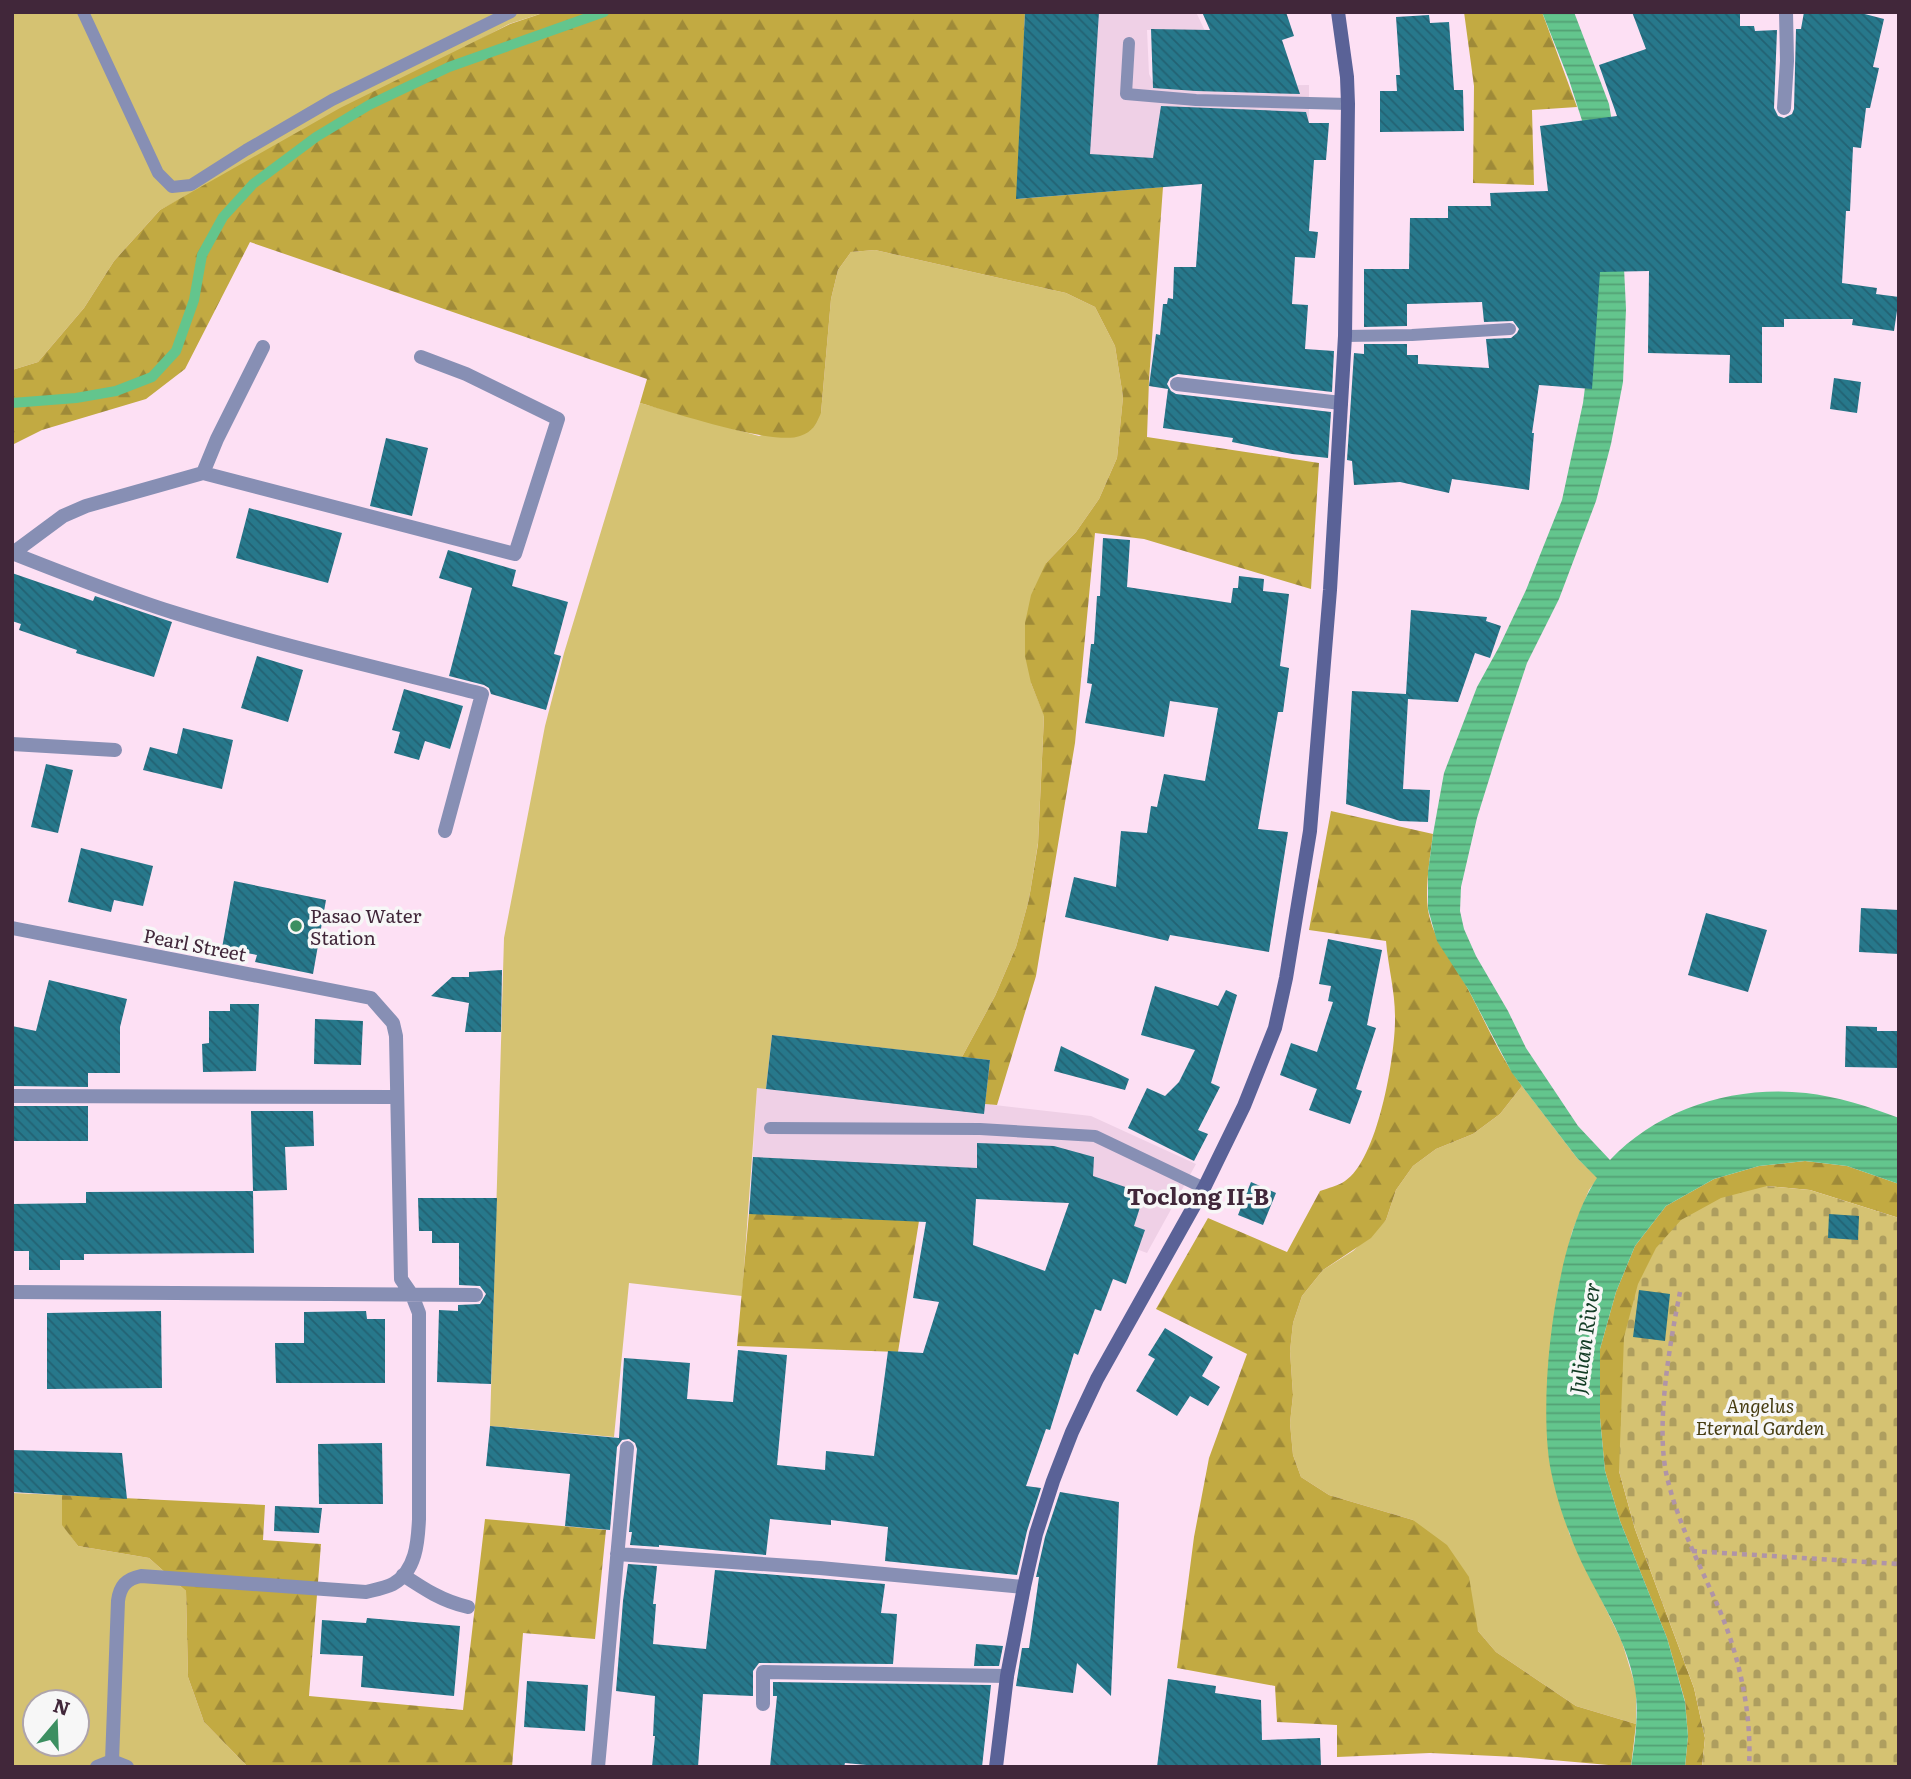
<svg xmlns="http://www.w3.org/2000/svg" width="1911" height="1779" viewBox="0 0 1911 1779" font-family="Literata,serif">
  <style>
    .built { fill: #efd0e6 }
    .green { fill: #d5c272; fill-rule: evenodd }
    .forest { fill: url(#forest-firs) }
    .cemetery { fill: url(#cemetery-stones) }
    .water { fill: url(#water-rules) }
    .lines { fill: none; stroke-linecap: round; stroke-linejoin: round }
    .stream { stroke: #63c58d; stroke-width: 10 }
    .building { fill: url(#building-back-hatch); fill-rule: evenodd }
    .path { stroke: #b094a7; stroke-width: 4.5; stroke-dasharray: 5 5; stroke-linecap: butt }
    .lane { stroke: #878fb4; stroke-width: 12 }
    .street { stroke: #878fb4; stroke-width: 14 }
    .secondary { stroke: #5a6297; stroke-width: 14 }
    .poi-dot { fill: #3c8f61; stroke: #f7f7f7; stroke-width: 2.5 }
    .labels { text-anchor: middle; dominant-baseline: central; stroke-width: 7; stroke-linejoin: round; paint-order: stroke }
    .poi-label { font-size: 19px; fill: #41273a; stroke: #f7f7f7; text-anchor: start }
    .street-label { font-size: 19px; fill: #41273a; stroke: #f7f7f7 }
    .park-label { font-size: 19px; font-style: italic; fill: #463c11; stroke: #f7f7f7 }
    .water-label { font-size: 21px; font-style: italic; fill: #123c25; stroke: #f7f7f7 }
    .quarter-label { font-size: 23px; font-weight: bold; fill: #41273a; stroke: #f7f7f7 }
  </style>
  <defs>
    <pattern id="forest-firs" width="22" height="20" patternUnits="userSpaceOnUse" patternTransform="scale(1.75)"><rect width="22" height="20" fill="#c2aa42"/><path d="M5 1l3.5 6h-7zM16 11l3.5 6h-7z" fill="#9f8a38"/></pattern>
    <pattern id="cemetery-stones" width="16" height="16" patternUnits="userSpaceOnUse" patternTransform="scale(1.75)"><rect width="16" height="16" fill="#d5c272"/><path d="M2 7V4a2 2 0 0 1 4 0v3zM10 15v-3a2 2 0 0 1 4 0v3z" fill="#ae9e5f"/></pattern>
    <pattern id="water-rules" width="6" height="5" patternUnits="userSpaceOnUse" patternTransform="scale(1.75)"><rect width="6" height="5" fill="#63c58d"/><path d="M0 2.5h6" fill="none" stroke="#53a074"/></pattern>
    <pattern id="building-back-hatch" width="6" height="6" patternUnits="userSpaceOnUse" patternTransform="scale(1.75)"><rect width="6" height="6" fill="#27788b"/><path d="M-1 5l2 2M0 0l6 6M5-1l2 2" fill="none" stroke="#236273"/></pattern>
  </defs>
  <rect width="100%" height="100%" fill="#fde0f4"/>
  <path class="built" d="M 1064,12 L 1196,12 L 1205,31 L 1147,30 L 1149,74 L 1154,84 L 1166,87 L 1309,85 L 1309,120 L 1193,121 L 1186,185 L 1016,199 Z
    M 772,1035 L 990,1060 L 986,1104 L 1091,1116 L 1196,1164 L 1147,1253 L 1082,1229 L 1091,1204 L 976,1199 L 749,1213 L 757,1088 L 766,1088 Z"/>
  <path class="green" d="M 12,12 L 546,12 L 509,24 L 160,210 L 114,261 L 84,308 L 38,362 L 12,370 Z
    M 875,250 L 1066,293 L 1095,307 L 1115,346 L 1123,397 L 1117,458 L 1099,499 L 1076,532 L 1046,563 L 1031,683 L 1044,715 L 1038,843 L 1029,899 L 1016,947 L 995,996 L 962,1057 L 772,1035 L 766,1089 L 757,1088 L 742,1296 L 629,1283 L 614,1437 L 490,1426 L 504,938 L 545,726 L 564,653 L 640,403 L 759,436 L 821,413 L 831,299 L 838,270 L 851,252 Z
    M 1522,1086 L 1577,1158 L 1598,1178 L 1589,1190 L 1572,1232 L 1558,1290 L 1548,1384 L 1569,1533 L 1622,1642 L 1636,1688 L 1636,1724 L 1576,1706 L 1496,1652 L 1478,1631 L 1413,1520 L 1329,1495 L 1301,1477 L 1293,1455 L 1290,1423 L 1293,1395 L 1290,1351 L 1293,1323 L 1302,1296 L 1323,1270 L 1353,1251 L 1386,1220 L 1396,1190 L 1413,1166 L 1436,1149 L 1473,1134 L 1500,1114 Z
    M 12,1493 L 62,1495 L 62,1524 L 78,1546 L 149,1558 L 186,1591 L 188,1677 L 204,1722 L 248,1767 L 12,1767 ZM 35,1702 L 77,1702 L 77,1744 L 35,1744 Z"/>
  <path class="forest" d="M 546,12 L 1025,12 L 1017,199 L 1163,187 L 1149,380 L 1147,437 L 1319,463 L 1311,589 L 1144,539 L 1095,533 L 1075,743 L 1036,976 L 997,1105 L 985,1104 L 990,1060 L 962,1057 L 995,996 L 1016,947 L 1029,899 L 1038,844 L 1044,716 L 1031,683 L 1025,656 L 1025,623 L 1031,595 L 1046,563 L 1076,532 L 1099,499 L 1117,458 L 1123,397 L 1115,346 L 1095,307 L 1066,293 L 875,250 L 851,252 L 838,270 L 831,299 L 821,413 C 816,424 813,432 800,436 C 773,446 672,412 640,403 L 647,379 L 250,242 L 185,369 L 146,399 L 42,430 L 12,445 L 12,370 L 38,362 L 84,308 L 114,261 L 160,210 L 340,108 L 510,24 Z
    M 1464,12 L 1542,12 L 1577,107 L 1532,110 L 1534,185 L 1473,183 L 1474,86 Z
    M 1331,811 L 1433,834 C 1430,858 1425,886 1428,910 C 1434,944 1455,963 1469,991 C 1486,1023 1500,1057 1522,1086 L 1500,1114 L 1473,1134 L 1436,1149 L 1413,1166 L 1396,1190 L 1386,1220 L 1371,1238 L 1323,1270 L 1302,1296 L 1293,1323 L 1290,1351 L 1293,1395 L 1290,1423 L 1293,1455 L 1301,1477 L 1329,1495 L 1413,1520 L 1447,1545 L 1469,1577 L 1478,1631 L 1496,1652 L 1576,1706 L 1636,1724 L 1631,1767 L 1517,1757 L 1430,1753 L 1337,1757 L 1337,1725 L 1277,1722 L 1275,1686 L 1177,1668 L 1194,1537 L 1209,1458 L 1247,1354 L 1156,1309 L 1208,1218 L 1287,1252 L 1320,1191 C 1328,1188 1338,1186 1345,1181 C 1378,1160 1396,1053 1395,1016 C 1395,991 1388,966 1386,941 L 1309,930 Z
    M 1805,1161 L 1847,1166 L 1899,1184 L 1899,1218 L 1810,1190 L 1767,1186 L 1619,1471 L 1635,1529 L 1694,1688 L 1705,1738 L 1702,1767 L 1685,1767 L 1688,1736 L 1685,1701 L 1667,1638 L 1620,1521 L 1605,1471 L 1600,1418 L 1600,1349 L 1616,1292 L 1635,1246 L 1666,1206 L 1714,1179 L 1759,1166 Z
    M 749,1213 L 919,1221 L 898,1352 L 737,1346 Z
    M 62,1495 L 265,1505 L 263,1540 L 321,1544 L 309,1696 L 463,1710 L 485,1519 L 606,1530 L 595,1639 L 523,1633 L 512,1767 L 248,1767 L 204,1722 L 188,1677 L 186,1591 L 149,1558 L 78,1546 L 62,1525 Z"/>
  <path class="cemetery" d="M 1767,1186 L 1810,1190 L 1899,1218 L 1899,1767 L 1702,1767 L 1705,1738 L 1694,1688 L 1635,1529 L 1619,1471 L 1624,1337 L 1638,1284 L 1656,1248 L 1681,1220 L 1721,1198 Z"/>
  <path class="water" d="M 1542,12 L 1574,12 L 1609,104 L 1619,164 L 1626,309 L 1623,382 L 1611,444 L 1596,501 L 1559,599 L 1527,663 L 1501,741 L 1477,818 L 1461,887 L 1460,911 L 1464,929 L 1476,956 L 1508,1011 L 1526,1048 L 1578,1126 L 1610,1160 C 1659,1108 1735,1085 1806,1093 C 1835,1096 1871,1107 1899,1118 L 1899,1184 L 1847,1166 L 1805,1161 L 1759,1166 L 1714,1179 L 1666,1206 L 1635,1246 L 1616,1292 L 1600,1349 L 1600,1418 L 1605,1471 L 1620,1521 L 1667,1638 L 1685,1702 L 1688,1736 L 1685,1767 L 1631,1767 C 1635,1742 1639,1713 1635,1688 C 1627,1631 1587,1585 1569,1532 C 1561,1512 1554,1488 1550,1466 C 1538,1392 1555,1240 1597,1178 L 1577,1158 L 1512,1073 L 1468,989 L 1437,941 L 1428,909 L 1428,872 L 1433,834 L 1444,773 L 1477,687 L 1499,647 L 1526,590 L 1562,500 L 1583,403 L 1592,332 L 1587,136 L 1569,80 Z"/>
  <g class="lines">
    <path class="stream" d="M 12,403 L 76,398 L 116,391 L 152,377 L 176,351 L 194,300 L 202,255 L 223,217 L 253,184 L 316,137 L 369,105 L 449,67 L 604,12"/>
  </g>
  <path class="building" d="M 1025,12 L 1099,12 L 1090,154 L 1153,158 L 1161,106 L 1306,112 L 1309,123 L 1329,123 L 1326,160 L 1314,160 L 1309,231 L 1318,232 L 1315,258 L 1295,257 L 1292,304 L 1308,305 L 1305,349 L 1334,351 L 1332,392 L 1178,374 L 1170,378 L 1167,384 L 1171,391 L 1176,394 L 1331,412 L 1328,458 L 1292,454 L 1232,442 L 1233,438 L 1163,428 L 1168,389 L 1149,386 L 1156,334 L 1160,335 L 1163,304 L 1167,304 L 1168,298 L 1173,299 L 1174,267 L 1196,267 L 1202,184 L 1016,199 Z
    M 1202,12 L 1286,12 L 1294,36 L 1282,40 L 1300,94 L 1196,91 L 1153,88 L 1151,29 L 1210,30 Z
    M 1632,12 L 1740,12 L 1740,26 L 1754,26 L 1755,31 L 1777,30 L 1774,108 L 1778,116 L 1784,118 L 1792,114 L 1794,109 L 1796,29 L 1801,29 L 1804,12 L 1857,12 L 1884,19 L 1873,67 L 1879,68 L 1870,108 L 1866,108 L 1861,148 L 1853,147 L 1850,211 L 1846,211 L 1842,283 L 1877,288 L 1876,294 L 1899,297 L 1894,331 L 1852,325 L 1853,319 L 1784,319 L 1784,327 L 1762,327 L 1762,383 L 1729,383 L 1730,355 L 1648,353 L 1649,271 L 1600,272 L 1592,389 L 1539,385 L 1532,433 L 1534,433 L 1529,490 L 1452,479 L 1449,493 L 1400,482 L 1354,485 L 1352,461 L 1347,460 L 1354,353 L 1364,354 L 1364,344 L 1407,344 L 1407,355 L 1418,355 L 1418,364 L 1489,368 L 1486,339 L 1511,338 L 1517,333 L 1519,329 L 1513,321 L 1484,322 L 1482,302 L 1407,304 L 1407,326 L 1364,327 L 1364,269 L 1409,269 L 1410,218 L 1448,218 L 1448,206 L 1491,206 L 1490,193 L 1548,191 L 1540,126 L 1617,116 L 1599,65 L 1646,49 Z
    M 1429,15 L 1430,23 L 1449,22 L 1454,90 L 1463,90 L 1464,131 L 1380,132 L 1380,91 L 1397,91 L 1396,75 L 1400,75 L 1396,17 Z
    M 1834,378 L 1861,382 L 1857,413 L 1830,409 Z
    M 386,438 L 428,448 L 412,516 L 370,506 Z
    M 249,508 L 342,533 L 328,583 L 236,558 Z
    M 1103,538 L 1130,540 L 1127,587 L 1231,603 L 1233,588 L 1238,588 L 1239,576 L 1264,579 L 1263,591 L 1289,594 L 1280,666 L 1289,668 L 1283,712 L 1278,712 L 1258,829 L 1288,832 L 1269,952 L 1170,935 L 1168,941 L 1065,917 L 1074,877 L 1116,887 L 1121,831 L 1147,833 L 1151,806 L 1157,807 L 1164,774 L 1205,781 L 1218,708 L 1170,701 L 1164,737 L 1085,723 L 1092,684 L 1087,683 L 1091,644 L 1094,644 L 1097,596 L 1100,596 Z
    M 448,550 L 516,570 L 512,586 L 568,602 L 554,654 L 561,656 L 546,710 L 491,694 L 489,688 L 484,685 L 449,676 L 472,588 L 439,578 Z
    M 12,573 L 93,601 L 95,596 L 172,622 L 154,677 L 76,653 L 77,650 L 19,630 L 21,624 L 12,621 Z
    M 1411,610 L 1487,617 L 1486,621 L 1501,626 L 1490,658 L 1475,653 L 1458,702 L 1408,699 L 1403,789 L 1430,790 L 1428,822 L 1400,821 L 1346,804 L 1352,691 L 1406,694 Z
    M 257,656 L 303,670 L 288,722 L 241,708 Z
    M 404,689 L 463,706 L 450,749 L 425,741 L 419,760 L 394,753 L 400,732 L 392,730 Z
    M 183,728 L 233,740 L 222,789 L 143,770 L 150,747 L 177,754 Z
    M 46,764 L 73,770 L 58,833 L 31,827 Z
    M 81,848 L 153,866 L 143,906 L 114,900 L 111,912 L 68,902 Z
    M 234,881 L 326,900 L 313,974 L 255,962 L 257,955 L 222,948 Z
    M 1861,908 L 1899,910 L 1899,954 L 1859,952 Z
    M 1706,913 L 1767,930 L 1748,992 L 1688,975 Z
    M 1328,939 L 1382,950 L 1367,1025 L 1376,1028 L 1356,1089 L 1362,1091 L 1350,1124 L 1309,1110 L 1317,1089 L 1280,1075 L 1291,1043 L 1317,1052 L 1333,1002 L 1328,1001 L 1331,986 L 1319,984 Z
    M 502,970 L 501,1032 L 465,1032 L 469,1003 L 431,996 L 452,977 L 469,977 L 469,972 Z
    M 49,980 L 127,999 L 120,1027 L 120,1073 L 88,1073 L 88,1087 L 12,1086 L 12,1026 L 36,1031 Z
    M 1155,986 L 1218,1006 L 1226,990 L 1237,995 L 1211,1083 L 1220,1087 L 1198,1130 L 1208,1134 L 1194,1161 L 1128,1128 L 1147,1088 L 1165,1096 L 1179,1082 L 1195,1050 L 1141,1035 Z
    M 230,1004 L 259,1004 L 256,1071 L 203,1072 L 202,1044 L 209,1043 L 209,1011 L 230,1011 Z
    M 315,1019 L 363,1021 L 361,1065 L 314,1064 Z
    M 1846,1026 L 1877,1027 L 1877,1031 L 1899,1031 L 1899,1068 L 1845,1067 Z
    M 772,1035 L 990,1060 L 984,1114 L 766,1089 Z
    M 1061,1046 L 1129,1079 L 1125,1090 L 1054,1071 Z
    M 12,1106 L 88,1106 L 88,1141 L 12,1141 Z
    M 251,1111 L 313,1111 L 314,1146 L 285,1147 L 287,1190 L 253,1191 Z
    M 977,1143 L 1054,1146 L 1094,1157 L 1093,1176 L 1140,1192 L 1137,1200 L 1142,1201 L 1134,1226 L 1145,1230 L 1126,1284 L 1113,1279 L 1101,1311 L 1095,1309 L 1078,1355 L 1074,1353 L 1050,1430 L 1046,1429 L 1026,1486 L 1041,1488 L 1027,1531 L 1017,1575 L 885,1561 L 888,1527 L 831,1520 L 831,1525 L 770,1519 L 766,1555 L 659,1545 L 659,1547 L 630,1545 L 632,1532 L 629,1532 L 637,1449 L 635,1443 L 629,1439 L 622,1440 L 617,1447 L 610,1530 L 565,1526 L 570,1474 L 486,1466 L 490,1426 L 619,1438 L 624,1358 L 690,1363 L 687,1399 L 733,1402 L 738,1350 L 787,1355 L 777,1465 L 825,1470 L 826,1451 L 874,1456 L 888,1351 L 923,1353 L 939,1302 L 913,1298 L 926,1222 L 749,1214 L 753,1157 L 977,1168 ZM 976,1199 L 1069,1203 L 1045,1271 L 973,1245 Z
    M 1251,1182 L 1276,1193 L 1263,1225 L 1238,1215 Z
    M 253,1191 L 254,1253 L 84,1254 L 84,1260 L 60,1260 L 60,1270 L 29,1270 L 29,1251 L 12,1251 L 12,1204 L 86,1203 L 86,1192 Z
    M 418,1198 L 497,1198 L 491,1384 L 437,1382 L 439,1310 L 458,1311 L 458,1305 L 480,1304 L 486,1294 L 480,1286 L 459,1285 L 459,1243 L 432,1243 L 432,1231 L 419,1231 Z
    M 1829,1214 L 1859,1216 L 1858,1240 L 1828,1238 Z
    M 1639,1290 L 1670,1294 L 1665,1341 L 1633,1337 Z
    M 161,1311 L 162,1388 L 47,1389 L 47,1313 Z
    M 366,1311 L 367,1319 L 385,1319 L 385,1383 L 276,1383 L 275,1343 L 304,1343 L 304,1312 Z
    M 1165,1328 L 1213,1357 L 1202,1376 L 1220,1387 L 1208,1406 L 1190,1396 L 1177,1416 L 1136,1391 L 1155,1359 L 1148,1355 Z
    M 382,1443 L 383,1504 L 319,1504 L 318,1444 Z
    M 12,1450 L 122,1453 L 127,1499 L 12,1492 Z
    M 1060,1492 L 1119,1502 L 1111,1696 L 1077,1663 L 1073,1693 L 1016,1686 L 1022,1648 L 1029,1648 L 1039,1577 L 1036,1577 L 1045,1537 Z
    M 275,1506 L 322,1508 L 319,1533 L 274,1531 Z
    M 628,1564 L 657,1566 L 653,1604 L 656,1604 L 653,1644 L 706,1649 L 715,1570 L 885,1584 L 881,1613 L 897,1614 L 893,1664 L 759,1663 L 753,1671 L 753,1696 L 703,1694 L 698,1767 L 652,1767 L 655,1736 L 653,1736 L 655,1696 L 616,1691 L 623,1601 Z
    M 367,1618 L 460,1626 L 454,1696 L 361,1687 L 363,1656 L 320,1654 L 322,1620 L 366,1623 Z
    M 976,1644 L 1003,1646 L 999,1666 L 974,1666 Z
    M 1168,1679 L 1216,1686 L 1215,1693 L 1261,1700 L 1262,1740 L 1320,1738 L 1321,1767 L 1157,1767 Z
    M 527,1681 L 588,1685 L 585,1731 L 524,1727 Z
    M 773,1682 L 991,1685 L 982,1767 L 888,1767 L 845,1763 L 844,1767 L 770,1767 L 777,1696 L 773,1696 Z"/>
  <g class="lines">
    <path class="path" d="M 1680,1292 C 1670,1343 1655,1426 1667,1477 C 1678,1524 1701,1567 1720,1611 C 1740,1659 1752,1715 1749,1767
      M 1692,1551 L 1899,1564"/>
    <path class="lane" d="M 83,12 L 158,173 L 172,187 L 191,185 L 246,150 L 332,100 L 511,12
      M 1129,43 L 1126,94 L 1196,100 L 1348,104
      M 1345,336 L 1412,335 L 1510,329
      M 770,1128 L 980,1129 L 1095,1136 L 1204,1188"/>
    <path class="street" d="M 1784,108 L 1787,61 L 1786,12
      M 1177,384 L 1341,403
      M 203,473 L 217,439 L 263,347
      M 12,553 C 65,574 118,595 172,612 C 274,644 379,668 482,694 L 445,831
      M 13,553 L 63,516 L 86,506 L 203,473 L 515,554 L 558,419 L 466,374 L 421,357
      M 12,744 L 115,750
      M 12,928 L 371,998 L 393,1023 L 396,1036 L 401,1279 L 412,1295 L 419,1313 L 419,1519 C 418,1542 416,1571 393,1584 C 385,1588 374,1590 366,1592 L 141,1576 C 126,1579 120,1586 118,1601 L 112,1761
      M 12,1096 L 397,1097
      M 12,1292 L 476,1295
      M 617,1554 L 820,1568 L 1024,1587
      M 403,1575 C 424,1589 442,1601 468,1607
      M 763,1704 L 763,1672 L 1007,1676
      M 97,1767 L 112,1761 L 127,1767
      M 598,1767 L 627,1448"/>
    <path class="secondary" d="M 996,1767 L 1007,1676 L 1024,1587 L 1036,1534 L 1053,1481 L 1072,1432 L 1097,1379 L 1204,1188 L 1244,1106 L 1275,1028 L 1286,978 L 1310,831 L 1330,590 L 1345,336 L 1348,104 L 1347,77 L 1338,12"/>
  </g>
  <circle class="poi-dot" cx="296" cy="926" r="7"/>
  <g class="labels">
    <g class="poi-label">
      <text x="310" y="915">Pasao Water<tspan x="310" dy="22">Station</tspan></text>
    </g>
    <g class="street-label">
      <text transform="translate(195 944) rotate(11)">Pearl Street</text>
    </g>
    <g class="park-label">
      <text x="1760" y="1405">Angelus<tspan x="1760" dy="22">Eternal Garden</tspan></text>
    </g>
    <g class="water-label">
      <text transform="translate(1583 1338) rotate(-82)">Julian River</text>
    </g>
    <g class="quarter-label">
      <text x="1198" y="1195">Toclong II-B</text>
    </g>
  </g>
  <rect width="1911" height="1779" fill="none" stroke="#41273a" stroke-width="28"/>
  <g transform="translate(56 1723) rotate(19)"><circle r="33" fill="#f7f7f7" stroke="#aea4ab" stroke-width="2"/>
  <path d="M0-5L12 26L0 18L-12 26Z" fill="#3c8f61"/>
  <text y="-10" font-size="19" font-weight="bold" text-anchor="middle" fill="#41273a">N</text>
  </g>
</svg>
